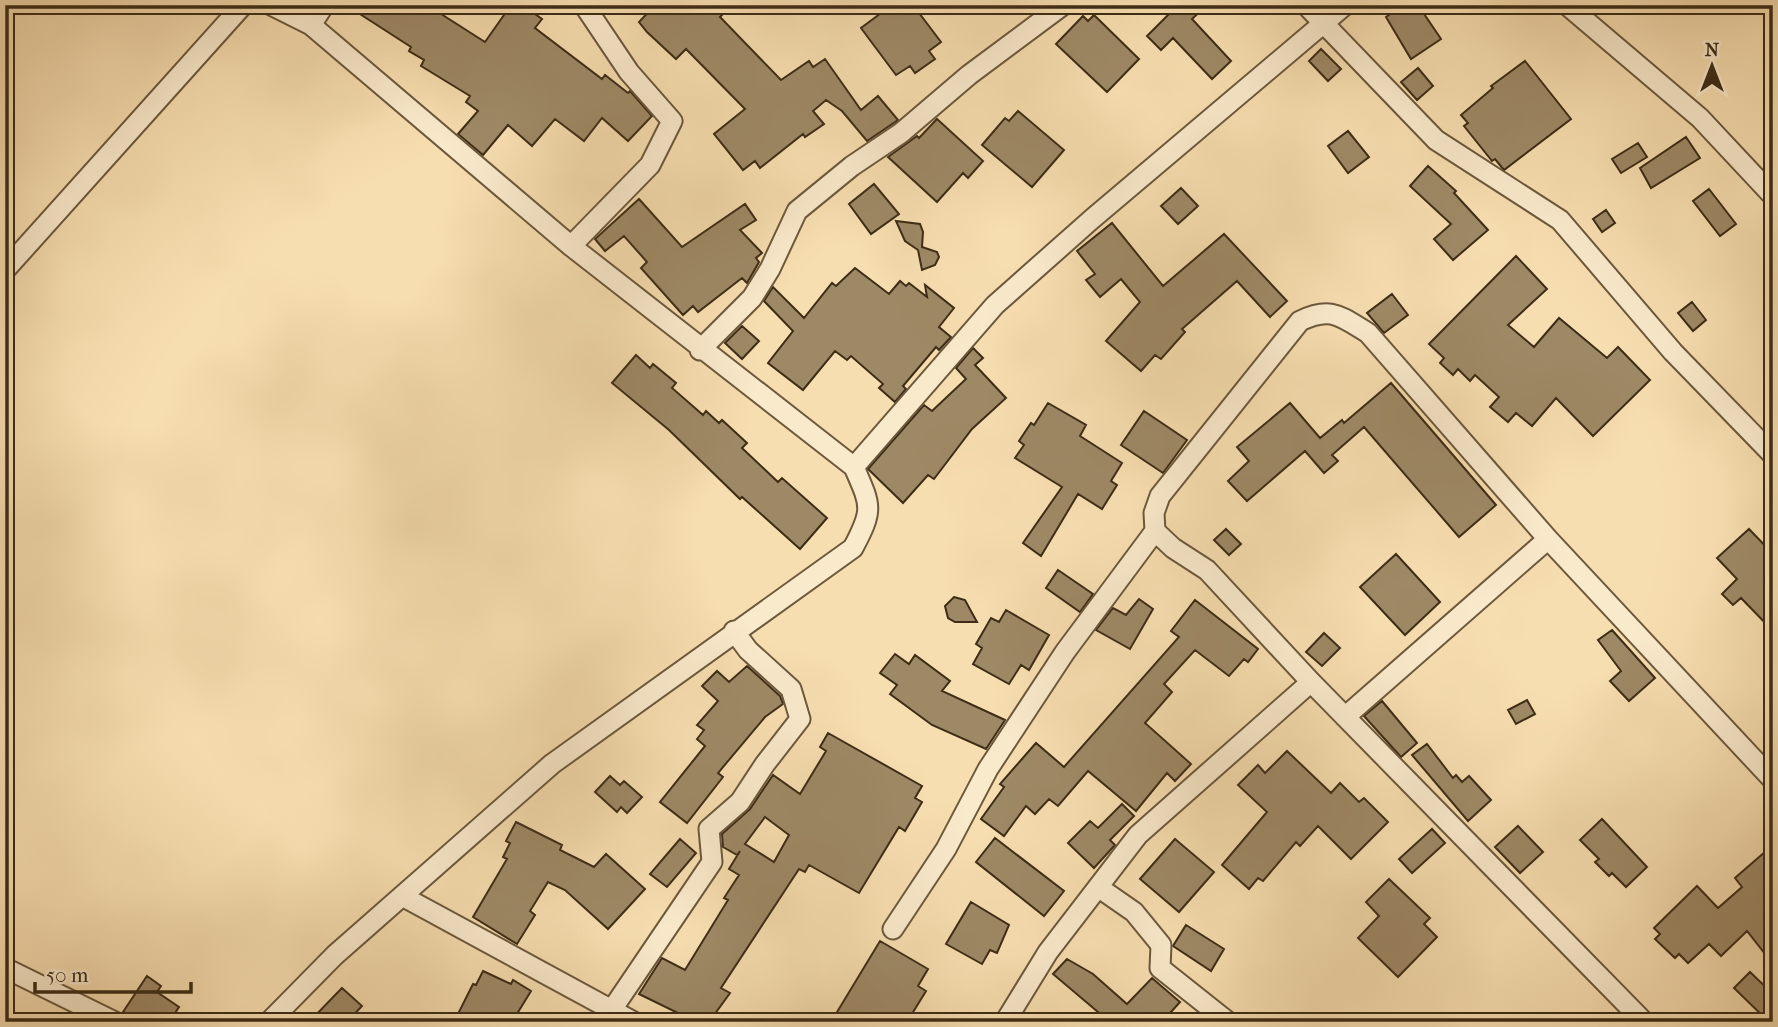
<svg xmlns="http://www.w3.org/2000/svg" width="1778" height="1027" viewBox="0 0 1778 1027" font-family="'IM FELL French Canon',serif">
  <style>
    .building { fill: #9e8966; stroke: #3d2c16; stroke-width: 2; fill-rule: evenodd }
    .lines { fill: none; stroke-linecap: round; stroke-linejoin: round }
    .minor-casing { stroke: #6c583c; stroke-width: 23 }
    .minor { stroke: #faeacc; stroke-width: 19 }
  </style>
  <rect width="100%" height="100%" fill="#f7deb0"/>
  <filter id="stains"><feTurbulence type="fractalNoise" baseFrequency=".00286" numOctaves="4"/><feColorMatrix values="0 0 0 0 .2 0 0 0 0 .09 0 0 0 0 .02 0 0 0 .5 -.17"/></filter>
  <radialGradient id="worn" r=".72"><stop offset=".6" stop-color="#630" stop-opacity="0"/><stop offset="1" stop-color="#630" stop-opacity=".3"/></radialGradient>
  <path class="building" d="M 346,5 L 416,5 L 427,13 L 430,7 L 485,42 L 511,5 L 541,5 L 535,14 L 542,19 L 535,28 L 602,79 L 605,75 L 628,93 L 630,91 L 652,116 L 628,141 L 602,118 L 584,141 L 555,119 L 532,146 L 508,125 L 483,155 L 458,134 L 478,111 L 466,102 L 470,96 L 421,66 L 424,60 L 409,51 L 411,47 Z
    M 655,5 L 731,5 L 720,17 L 781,80 L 809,61 L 813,67 L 825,59 L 861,110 L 878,96 L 898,120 L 867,141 L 842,111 L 826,100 L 813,111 L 824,124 L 805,137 L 803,134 L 760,168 L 755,161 L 743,170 L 714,134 L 745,109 L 686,49 L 676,59 L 647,32 L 639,22 Z
    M 892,5 L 913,5 L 941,42 L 929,51 L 935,59 L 915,73 L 910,66 L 896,75 L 861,28 Z
    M 1178,5 L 1207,5 L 1192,19 L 1231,61 L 1212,79 L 1173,38 L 1161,50 L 1147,36 Z
    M 1403,5 L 1418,5 L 1441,39 L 1411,59 L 1386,17 Z
    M 1094,15 L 1139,59 L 1107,92 L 1056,44 L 1083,16 L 1088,21 Z
    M 1321,49 L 1341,69 L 1328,81 L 1309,61 Z
    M 1525,61 L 1571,119 L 1504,170 L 1495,159 L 1492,161 L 1464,126 L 1468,123 L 1461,115 L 1493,88 L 1491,86 Z
    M 1418,68 L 1433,86 L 1417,100 L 1401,82 Z
    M 1018,111 L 1064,150 L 1032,187 L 982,145 L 1005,118 L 1009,121 Z
    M 937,119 L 983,161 L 968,178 L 963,173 L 937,202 L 888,157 L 917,136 L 919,138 Z
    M 1348,131 L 1369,157 L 1348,173 L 1328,146 Z
    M 1686,137 L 1700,158 L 1651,188 L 1640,168 Z
    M 1638,143 L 1647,157 L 1621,173 L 1612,159 Z
    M 1428,166 L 1456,191 L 1454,193 L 1488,230 L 1453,260 L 1434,239 L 1451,224 L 1410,186 Z
    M 874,184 L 899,214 L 871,234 L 849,204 Z
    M 1181,188 L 1198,206 L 1178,224 L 1161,206 Z
    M 1709,189 L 1736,224 L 1720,236 L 1693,201 Z
    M 639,199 L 682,247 L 745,204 L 756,220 L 740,230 L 762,253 L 756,258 L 759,262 L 747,283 L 742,278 L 698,312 L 693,306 L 683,315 L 641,268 L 647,262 L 624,236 L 605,251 L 595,239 Z
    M 1606,210 L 1615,223 L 1602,232 L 1593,219 Z
    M 896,221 L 920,224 L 923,232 L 922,247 L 937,252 L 939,257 L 935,265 L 922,270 L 918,250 L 905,241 Z
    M 1112,223 L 1163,286 L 1224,234 L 1287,301 L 1270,317 L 1237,281 L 1182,329 L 1185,332 L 1161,359 L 1155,355 L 1141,371 L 1106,341 L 1140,302 L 1121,279 L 1100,297 L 1086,280 L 1095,274 L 1077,251 Z
    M 1516,256 L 1547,289 L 1508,325 L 1534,347 L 1559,318 L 1607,358 L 1618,347 L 1650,380 L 1593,436 L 1556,398 L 1532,426 L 1516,413 L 1508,422 L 1490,407 L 1499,397 L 1475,375 L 1470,381 L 1458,369 L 1453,375 L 1440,363 L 1444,358 L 1429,344 Z
    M 855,268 L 889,294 L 900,281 L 906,286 L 909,283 L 927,297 L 925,285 L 954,308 L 939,327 L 951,337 L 939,350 L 936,347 L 903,386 L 906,389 L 895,402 L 879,388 L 883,384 L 851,356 L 847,360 L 835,351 L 803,390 L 768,363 L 793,331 L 764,301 L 773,287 L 804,318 L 832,283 L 836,286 Z
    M 1392,294 L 1408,315 L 1384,333 L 1367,313 Z
    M 1692,302 L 1706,320 L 1693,331 L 1678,313 Z
    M 742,326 L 759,341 L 742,359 L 725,343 Z
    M 973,348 L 983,358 L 975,365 L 1006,398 L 972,429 L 934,479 L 928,475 L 903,503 L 868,469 L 924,405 L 932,411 L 966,379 L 956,368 Z
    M 636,355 L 650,368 L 653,364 L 676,383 L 672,388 L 703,415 L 706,411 L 719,423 L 722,420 L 747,443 L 742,448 L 778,482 L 782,478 L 827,518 L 800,549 L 742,497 L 740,499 L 669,430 L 612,383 Z
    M 1391,383 L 1496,505 L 1459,537 L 1364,427 L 1332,455 L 1338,461 L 1324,473 L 1305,451 L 1247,501 L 1228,481 L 1249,461 L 1237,447 L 1290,403 L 1320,438 L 1342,420 L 1344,423 Z
    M 1048,403 L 1086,425 L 1080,436 L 1122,463 L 1111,481 L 1117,485 L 1102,509 L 1078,494 L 1041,556 L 1023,543 L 1062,487 L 1015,458 L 1024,445 L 1019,441 L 1031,423 L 1034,425 Z
    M 1144,411 L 1187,440 L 1163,473 L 1121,445 Z
    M 1226,529 L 1241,544 L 1229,555 L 1214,540 Z
    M 1749,529 L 1773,554 L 1773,631 L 1741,598 L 1733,605 L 1722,594 L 1737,579 L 1717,558 Z
    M 1396,554 L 1440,602 L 1405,635 L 1360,587 Z
    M 1058,570 L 1093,594 L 1080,612 L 1046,588 Z
    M 954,597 L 965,600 L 977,622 L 955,622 L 948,618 L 945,606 Z
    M 1139,599 L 1153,609 L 1130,649 L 1096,630 L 1113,608 L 1126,615 Z
    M 1195,600 L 1258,649 L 1248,662 L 1244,659 L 1229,676 L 1195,650 L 1164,684 L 1172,692 L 1145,723 L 1191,764 L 1175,781 L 1167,773 L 1136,811 L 1088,771 L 1058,806 L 1049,799 L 1035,814 L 1026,806 L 1004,836 L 981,819 L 1004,787 L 1000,784 L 1036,743 L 1064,767 L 1179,637 L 1171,631 Z
    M 1006,610 L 1049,635 L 1029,670 L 1021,665 L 1009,684 L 973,664 L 982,648 L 976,644 L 991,618 L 999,622 Z
    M 1612,630 L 1655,678 L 1629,701 L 1610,681 L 1621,671 L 1598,640 Z
    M 1324,633 L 1340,648 L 1322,666 L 1306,652 Z
    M 895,654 L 909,664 L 915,655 L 950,681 L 942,691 L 1005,720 L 986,749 L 932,725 L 890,694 L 897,685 L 880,673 Z
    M 747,666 L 780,696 L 783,704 L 765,717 L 718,773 L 723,777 L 687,823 L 660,802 L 705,746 L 697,739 L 704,730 L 697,725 L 718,701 L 702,686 L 717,671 L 729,682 Z
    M 1527,700 L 1535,714 L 1516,724 L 1508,710 Z
    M 1382,701 L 1417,743 L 1401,757 L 1364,716 Z
    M 828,733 L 922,786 L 915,798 L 922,802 L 905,831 L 899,827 L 859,893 L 809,865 L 805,872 L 799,869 L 721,988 L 730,993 L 709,1022 L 690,1015 L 688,1018 L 639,994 L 662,958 L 685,970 L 728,900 L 724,898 L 739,875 L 729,869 L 740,851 L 737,855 L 723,847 L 722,834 L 750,809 L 773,775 L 800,794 L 826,751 L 820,747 ZM 765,817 L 789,835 L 774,862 L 745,844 Z
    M 1427,744 L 1453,778 L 1456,775 L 1462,782 L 1469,776 L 1491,800 L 1468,821 L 1412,755 Z
    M 1287,751 L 1331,793 L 1340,783 L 1359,802 L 1364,798 L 1388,822 L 1351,859 L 1318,826 L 1300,846 L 1296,842 L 1263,881 L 1258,878 L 1249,889 L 1222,865 L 1267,812 L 1238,785 L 1258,765 L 1265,773 Z
    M 610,776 L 620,785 L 624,781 L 642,797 L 627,813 L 621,807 L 617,812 L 595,792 Z
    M 1122,804 L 1134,816 L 1110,840 L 1115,845 L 1094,868 L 1068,843 L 1090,821 L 1098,828 Z
    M 1602,819 L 1647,867 L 1626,887 L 1612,873 L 1609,876 L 1595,862 L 1599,859 L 1580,840 Z
    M 516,822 L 562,845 L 560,850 L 594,867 L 606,854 L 645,889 L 608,929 L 565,890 L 548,882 L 530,911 L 535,915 L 517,944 L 473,917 L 507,859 L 503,857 L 510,843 L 506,841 Z
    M 1518,826 L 1543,852 L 1520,873 L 1495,847 Z
    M 1432,829 L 1445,843 L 1412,873 L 1399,859 Z
    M 995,838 L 1064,891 L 1044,916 L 976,862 Z
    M 680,839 L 696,853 L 667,887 L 650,874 Z
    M 1175,839 L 1214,872 L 1179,912 L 1140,879 Z
    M 1773,845 L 1773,910 L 1764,918 L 1773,929 L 1773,964 L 1747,931 L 1721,956 L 1709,944 L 1688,963 L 1679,954 L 1675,958 L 1655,939 L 1660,934 L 1654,928 L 1697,886 L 1718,908 L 1742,887 L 1735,878 Z
    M 1389,879 L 1430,918 L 1424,924 L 1437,937 L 1398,977 L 1358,938 L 1379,916 L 1366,902 Z
    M 971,902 L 1009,925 L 997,953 L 990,950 L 982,964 L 946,944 Z
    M 1186,925 L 1224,949 L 1211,971 L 1173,946 Z
    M 880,941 L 928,969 L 918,986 L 926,991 L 907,1022 L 831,1022 Z
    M 1067,959 L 1093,974 L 1127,1004 L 1152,978 L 1180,1002 L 1162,1022 L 1088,1022 L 1098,1012 L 1053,974 Z
    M 483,971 L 511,984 L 513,980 L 531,991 L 512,1022 L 454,1022 L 473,984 L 476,985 Z
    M 1750,972 L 1773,994 L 1773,1022 L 1769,1022 L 1734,988 Z
    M 147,976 L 161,986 L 157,992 L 179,1007 L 169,1022 L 127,1022 L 128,1014 L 123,1012 Z
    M 342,988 L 362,1006 L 347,1022 L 309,1022 Z"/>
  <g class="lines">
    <defs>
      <path id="minor" d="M 1306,5 L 1436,140 L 1560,220 L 1673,352 L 1773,455
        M 1567,5 L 1700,118 L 1773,196
        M 311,25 L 324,5
        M 571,246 L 650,165 L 672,121 L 629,72 L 584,5
        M 5,270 L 243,5
        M 700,350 L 752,298 L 770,269 L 797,211 L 852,166 L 901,133 L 969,75 L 1063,5
        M 854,467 L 995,305 L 1092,219 L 1345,5
        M 1345,717 L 1548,539
        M 1098,887 L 1134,912 L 1161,945 L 1160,968 L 1228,1022
        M 402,896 L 634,1022
        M 893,929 L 946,849 L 988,769 L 1065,652 L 1155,531
        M 5,968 L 115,1022
        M 611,1011 L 712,862 L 709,829 L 740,802 L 765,764 L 800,719 L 791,689 L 748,650 L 734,631
        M 269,1022 L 335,955 L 552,764 L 853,548 C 874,509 871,506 854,467 L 571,246 L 311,25 L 271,5
        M 1005,1022 L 1048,952 L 1138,835 L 1311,682
        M 1644,1022 L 1311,682 L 1207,570 L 1173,548 L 1155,531 L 1154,513 L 1160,496 L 1300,321 C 1331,306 1340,316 1368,333 L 1548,539 L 1773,780"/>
    </defs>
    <use href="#minor" class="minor-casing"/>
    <use href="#minor" class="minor"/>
  </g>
  <rect width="1778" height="1027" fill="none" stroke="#f7deb0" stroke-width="28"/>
  <rect x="7" y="7" width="1764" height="1013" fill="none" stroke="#3d2c16" stroke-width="3.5"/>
  <rect x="14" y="14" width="1750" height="999" fill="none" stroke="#3d2c16" stroke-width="2"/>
  <g transform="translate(1712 66)" stroke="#faeacc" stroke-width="5" paint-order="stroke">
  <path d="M0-5L12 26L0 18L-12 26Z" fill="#3d2c16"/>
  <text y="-10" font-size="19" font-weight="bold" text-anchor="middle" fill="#3d2c16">N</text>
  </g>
  <path d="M35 982v10h156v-10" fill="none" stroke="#3d2c16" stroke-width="3.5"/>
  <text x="46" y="982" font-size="21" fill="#3d2c16" stroke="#faeacc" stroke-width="5" paint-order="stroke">50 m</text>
  <rect width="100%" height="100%" filter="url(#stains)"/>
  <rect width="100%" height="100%" fill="url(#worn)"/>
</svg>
